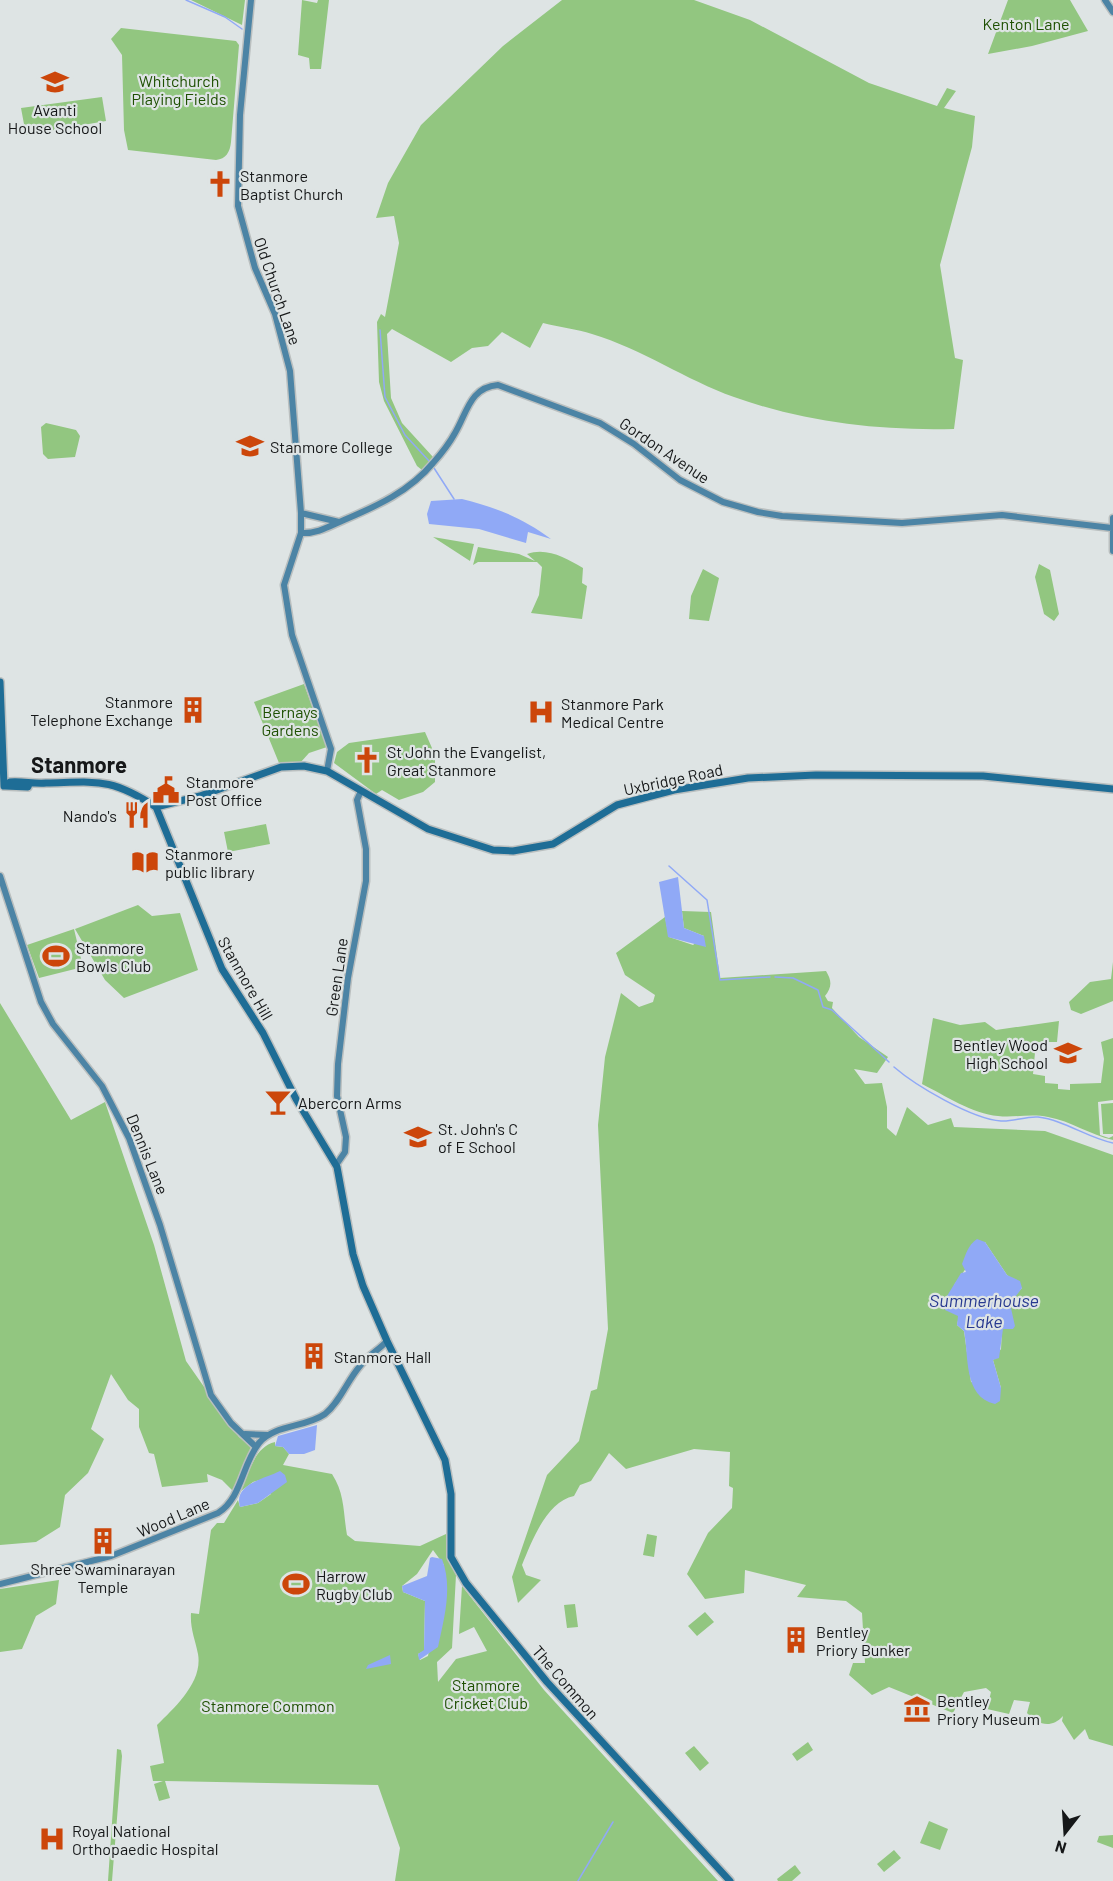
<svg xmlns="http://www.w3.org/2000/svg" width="1113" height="1881" viewBox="0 0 1113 1881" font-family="Barlow,sans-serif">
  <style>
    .green { fill: #92c680; fill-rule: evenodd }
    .water { fill: #90a9f6 }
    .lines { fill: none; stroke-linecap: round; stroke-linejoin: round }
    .stream { stroke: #90a9f6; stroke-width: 1.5 }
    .secondary-casing { stroke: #babfbf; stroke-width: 9 }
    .primary-casing { stroke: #babfbf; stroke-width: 10 }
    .secondary { stroke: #4c84a5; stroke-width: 6 }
    .primary { stroke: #1e6d96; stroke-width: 7 }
    .labels { text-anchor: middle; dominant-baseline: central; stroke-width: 4.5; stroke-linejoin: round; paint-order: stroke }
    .park-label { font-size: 16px; fill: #1e5002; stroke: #dee4e4 }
    .poi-label { font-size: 16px; fill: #161819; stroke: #dee4e4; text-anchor: start }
    .street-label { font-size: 16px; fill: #161819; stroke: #dee4e4 }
    .water-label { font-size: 18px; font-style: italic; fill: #273990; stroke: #dee4e4 }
    .district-label { font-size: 22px; font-weight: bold; fill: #161819; stroke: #dee4e4 }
  </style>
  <rect width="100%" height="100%" fill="#dee4e4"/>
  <path class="green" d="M 191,0 L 245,0 L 242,25 Z
    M 302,0 L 317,3 L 318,0 L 329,0 L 321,69 L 310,69 L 309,58 L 298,55 Z
    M 562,0 L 694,0 L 750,20 L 869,83 L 937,106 L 947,88 L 956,91 L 944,108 L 975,116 L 972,147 L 940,265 L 955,358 L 963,360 L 954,429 C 880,431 804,422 734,397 C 686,380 642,349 592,334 C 577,329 559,327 543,323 L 530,348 L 502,332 L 488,346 L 472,348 L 451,362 L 392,329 L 387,334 L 391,398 L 402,423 L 433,457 L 422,470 L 417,466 L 384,401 L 379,382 L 377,322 L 381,314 L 385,317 L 399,243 L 394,216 L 376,218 L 388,183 L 421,125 L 503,46 Z
    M 1008,0 L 1070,0 L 1088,31 L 1032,46 L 988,54 Z
    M 121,28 L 236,41 L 239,45 L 231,142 C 230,152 226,159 216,160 L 128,150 L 124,130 L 122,55 L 111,39 Z
    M 102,97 L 106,121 L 26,135 L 21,108 Z
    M 46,423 L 76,430 L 80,436 L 75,457 L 48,459 L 43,454 L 41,427 Z
    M 433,537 L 474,544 L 470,561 Z
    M 478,547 L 519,554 L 535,561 L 527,554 C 547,547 566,558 583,568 L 582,583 L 587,586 L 582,619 L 531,613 L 539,595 L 542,567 L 537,562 L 478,562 L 473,565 Z
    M 1039,564 L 1050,570 L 1059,614 L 1054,621 L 1044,614 L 1035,577 Z
    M 703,569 L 719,578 L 709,621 L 689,619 L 691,596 Z
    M 304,684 L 327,747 L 309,753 L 300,763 L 279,763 L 254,702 Z
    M 425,732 L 435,755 L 435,782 L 423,792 L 399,800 L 382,790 L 376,794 L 334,763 L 337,752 L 349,743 Z
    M 266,824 L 270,844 L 228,852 L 224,832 Z
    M 138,905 L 152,916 L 180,913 L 198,970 L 124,998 L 105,980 L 75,929 Z
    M 682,911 L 711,912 L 720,978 L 826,971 C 832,981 832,987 825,996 L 828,1001 L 833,1002 L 832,1008 L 859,1037 L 888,1057 L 877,1073 L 854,1069 L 865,1084 L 882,1083 L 887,1107 L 887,1128 L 896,1136 L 907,1107 L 928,1125 L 951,1118 L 954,1127 L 1045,1131 L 1113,1155 L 1113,1746 L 1089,1739 L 1085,1729 L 1074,1740 L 1062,1721 L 1063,1716 C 1051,1729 1038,1725 1027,1713 L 1030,1702 L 1014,1700 L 1009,1714 L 987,1709 L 991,1692 L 986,1688 L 964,1692 L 953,1713 L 889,1687 L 872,1695 L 849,1675 L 853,1663 L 865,1663 L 862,1613 L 846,1601 L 797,1597 L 806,1585 L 745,1570 L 744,1593 L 705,1599 L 687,1574 L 708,1533 L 732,1508 L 733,1488 L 729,1486 L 730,1452 L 694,1449 L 626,1469 L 609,1453 L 591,1481 L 580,1485 L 574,1496 C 546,1502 532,1541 522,1565 L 526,1575 L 541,1580 L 518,1603 L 512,1577 L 547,1475 L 579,1441 L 591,1391 L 597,1389 L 608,1329 L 598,1125 L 605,1057 L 621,993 L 639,1007 L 653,1002 L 655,995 L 625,975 L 616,953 L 665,917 L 669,937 L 693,945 L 704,936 L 684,928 ZM 985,1242 L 1007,1275 L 1022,1288 L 1011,1299 L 1011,1321 L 1002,1329 L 1001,1349 L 993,1360 L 1001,1388 L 971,1382 L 964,1331 L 957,1325 L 959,1316 L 954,1285 Z
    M 74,929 L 83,967 L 39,978 L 27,945 Z
    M 1113,962 L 1113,1001 L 1081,1014 L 1071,1010 L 1069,1002 L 1090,982 L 1111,979 Z
    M 0,1003 L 71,1120 L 105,1102 L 154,1245 L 186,1361 L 239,1437 L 251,1447 L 233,1491 L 222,1480 L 207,1474 L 208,1482 L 162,1487 L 154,1454 L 149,1453 L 139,1427 L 139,1409 L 128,1400 L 111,1374 L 91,1429 L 104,1439 L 88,1473 L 65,1495 L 60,1527 L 36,1542 L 0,1545 Z
    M 933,1018 L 960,1025 L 985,1022 L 996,1030 L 1059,1021 L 1057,1042 L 1036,1042 L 1033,1074 L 1045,1076 L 1045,1083 L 1058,1084 L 1058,1089 L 1070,1090 L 1070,1084 L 1101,1083 L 1104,1059 L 1101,1042 L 1113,1038 L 1113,1100 L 1098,1102 L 1100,1135 L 1109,1138 L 1113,1136 L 1113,1140 C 1090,1135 1071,1121 1048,1117 C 1031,1113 1015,1118 998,1116 C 973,1114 944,1095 922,1084 Z
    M 1113,1103 L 1113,1134 L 1103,1134 L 1101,1104 Z
    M 275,1442 L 275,1446 L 283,1447 L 289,1454 L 283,1465 L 332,1474 C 345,1494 343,1512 347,1535 L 355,1541 L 420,1546 L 446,1534 L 448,1558 L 456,1575 L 452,1648 L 437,1662 L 438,1682 L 456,1659 L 487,1651 L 474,1627 L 459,1634 L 462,1586 L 544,1690 L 718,1881 L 395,1881 L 400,1848 L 378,1785 L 165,1781 L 170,1798 L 159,1801 L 154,1784 L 163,1781 L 153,1781 L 150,1766 L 164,1763 L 157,1725 C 175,1707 203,1682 198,1654 C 195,1639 190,1629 191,1613 L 199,1614 L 211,1530 L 217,1523 L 224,1523 L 238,1500 L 240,1507 L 258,1503 L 271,1494 L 266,1478 L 253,1482 L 241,1491 C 249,1473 254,1447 275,1442 ZM 433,1550 L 444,1565 L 428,1656 L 420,1660 L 418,1654 L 424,1651 L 425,1601 L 403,1592 L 402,1586 L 417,1574 Z
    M 647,1534 L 657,1536 L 654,1557 L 643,1555 Z
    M 59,1580 L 56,1604 L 36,1616 L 22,1649 L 0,1652 L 0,1589 Z
    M 575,1604 L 578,1627 L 567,1628 L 564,1605 Z
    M 705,1612 L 714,1622 L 697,1636 L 688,1626 Z
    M 808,1742 L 813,1750 L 797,1761 L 792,1754 Z
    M 694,1746 L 709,1763 L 700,1771 L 685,1753 Z
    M 117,1749 L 121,1750 L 122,1756 L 112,1881 L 108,1881 Z
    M 929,1821 L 948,1829 L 940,1850 L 920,1843 Z
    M 1113,1835 L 1113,1848 L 1097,1842 L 1099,1836 Z
    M 894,1850 L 901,1858 L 884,1872 L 877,1864 Z
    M 795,1865 L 801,1873 L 792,1881 L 778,1881 L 777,1879 Z"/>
  <path class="water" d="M 462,499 C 497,508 521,517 551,539 L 528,532 L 526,543 L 479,529 L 429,524 L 427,514 L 431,501 Z
    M 678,877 L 684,928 L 704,936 L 706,947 L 668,937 L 659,882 Z
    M 977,1239 L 985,1242 L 1007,1275 L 1020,1281 L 1022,1288 L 1010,1304 L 1015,1326 L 1013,1329 L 1003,1329 L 999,1358 L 993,1360 L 1001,1388 L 1000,1401 L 995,1404 C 963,1397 969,1355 964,1331 L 957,1325 L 958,1316 L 945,1310 L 944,1301 L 961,1273 L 966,1272 L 962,1264 C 966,1254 968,1245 977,1239 Z
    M 317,1425 L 315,1450 L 304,1454 L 289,1454 L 283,1447 L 275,1446 L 278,1436 Z
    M 280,1471 L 285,1475 L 287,1482 L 258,1503 L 240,1507 C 233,1484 264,1479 280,1471 Z
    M 432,1557 L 442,1559 C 453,1587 444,1619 438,1647 L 419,1660 L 418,1654 L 424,1650 L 425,1601 L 403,1592 L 402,1586 L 427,1576 L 430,1558 Z
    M 390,1655 L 391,1664 L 366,1669 L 368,1665 Z"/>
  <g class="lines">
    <path class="stream" d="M 186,0 L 225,17 L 242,29
      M 380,330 L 385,397 L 405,435 L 430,462
      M 434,468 L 454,499
      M 669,866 L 707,900 L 720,980 L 770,977
      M 775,977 L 793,978 L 818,990 L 823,1007 L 832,1010 L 889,1062
      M 894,1067 C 916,1086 972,1119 1001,1121 C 1013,1122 1026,1116 1038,1117 C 1064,1120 1088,1138 1113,1143
      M 578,1881 L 613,1822"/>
    <defs>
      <path id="secondary" d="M 251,0 L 240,115 L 238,206 L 255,268 L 275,314 L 290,371 L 301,513 L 301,533 L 284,585 L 292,635 L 331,749 L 327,771
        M 1105,0 L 1113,12
        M 301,513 L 339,522
        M 1113,518 L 1113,551
        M 301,533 C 317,534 330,526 344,520 C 377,506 410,491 433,463 C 441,454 449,444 455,433 C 467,413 470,387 498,385 L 600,423 L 634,444 L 680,480 L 723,502 L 758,512 L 782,516 L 902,523 L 1002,515 L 1112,528
        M 0,876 L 41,1002 L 53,1024 L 102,1086 L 129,1138 L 160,1225 L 211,1395 L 231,1423 L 256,1447
        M 336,1165 L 345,1152 L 346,1137 L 337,1096 L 338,1064 L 348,978 L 366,881 L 366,849 L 357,800 L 361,791
        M 245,1434 L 268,1435
        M 0,1584 L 111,1556 L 218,1513 C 242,1498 242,1464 259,1443 C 275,1424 305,1428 325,1414 C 340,1402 347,1381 360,1366 C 367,1356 379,1350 387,1341"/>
      <path id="primary" d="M 0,682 L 4,786
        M 5,786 L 28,787 L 29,784
        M 8,786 L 10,782 C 23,781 33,784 46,783 C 97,782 110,777 156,807
        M 156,807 L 222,969 L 263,1033 L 296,1099 L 337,1167 L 353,1254 L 363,1286 L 387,1341 L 445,1460 L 451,1494 L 451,1557 L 466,1583 L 547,1682 L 730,1881
        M 156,807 L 200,796 L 281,767 L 304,766 L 327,771 L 428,829 L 493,850 L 513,851 L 553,844 L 617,805 L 674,790 L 748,778 L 816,775 L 983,776 L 1113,789"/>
    </defs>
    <use href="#secondary" class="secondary-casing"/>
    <use href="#primary" class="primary-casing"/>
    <use href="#secondary" class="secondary"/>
    <use href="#primary" class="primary"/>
  </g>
  <defs>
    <symbol id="school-bare" viewBox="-9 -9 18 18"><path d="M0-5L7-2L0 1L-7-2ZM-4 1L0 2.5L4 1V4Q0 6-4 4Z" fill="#cc460a" stroke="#dee4e4" stroke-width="2.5" paint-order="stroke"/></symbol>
    <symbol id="church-bare" viewBox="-9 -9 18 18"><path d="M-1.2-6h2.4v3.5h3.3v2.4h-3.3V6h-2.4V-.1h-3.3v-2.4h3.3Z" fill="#cc460a" stroke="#dee4e4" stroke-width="2.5" paint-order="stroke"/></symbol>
    <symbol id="university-bare" viewBox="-9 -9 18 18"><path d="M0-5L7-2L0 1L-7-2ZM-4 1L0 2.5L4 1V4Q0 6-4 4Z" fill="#cc460a" stroke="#dee4e4" stroke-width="2.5" paint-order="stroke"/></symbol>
    <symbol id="building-bare" viewBox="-9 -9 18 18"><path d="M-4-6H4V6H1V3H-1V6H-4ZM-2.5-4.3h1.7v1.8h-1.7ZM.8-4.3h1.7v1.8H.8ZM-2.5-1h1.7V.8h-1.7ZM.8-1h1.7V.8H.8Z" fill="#cc460a" stroke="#dee4e4" stroke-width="2.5" paint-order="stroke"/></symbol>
    <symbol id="hospital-bare" viewBox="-9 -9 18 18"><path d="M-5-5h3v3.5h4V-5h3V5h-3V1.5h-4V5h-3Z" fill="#cc460a" stroke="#dee4e4" stroke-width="2.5" paint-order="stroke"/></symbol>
    <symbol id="civic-bare" viewBox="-9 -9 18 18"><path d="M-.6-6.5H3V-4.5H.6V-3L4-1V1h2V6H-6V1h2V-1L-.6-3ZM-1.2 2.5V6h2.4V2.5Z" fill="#cc460a" stroke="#dee4e4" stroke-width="2.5" paint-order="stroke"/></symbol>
    <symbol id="restaurant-bare" viewBox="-9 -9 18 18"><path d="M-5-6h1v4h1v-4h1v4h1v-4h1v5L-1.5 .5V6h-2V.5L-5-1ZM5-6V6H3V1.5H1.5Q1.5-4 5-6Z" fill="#cc460a" stroke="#dee4e4" stroke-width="2.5" paint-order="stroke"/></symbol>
    <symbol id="library-bare" viewBox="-9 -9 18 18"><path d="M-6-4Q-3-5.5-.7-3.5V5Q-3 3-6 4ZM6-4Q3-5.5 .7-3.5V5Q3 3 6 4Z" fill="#cc460a" stroke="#dee4e4" stroke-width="2.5" paint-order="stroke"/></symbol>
    <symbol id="stadium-bare" viewBox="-9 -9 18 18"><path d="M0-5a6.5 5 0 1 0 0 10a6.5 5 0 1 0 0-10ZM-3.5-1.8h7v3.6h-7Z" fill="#cc460a" stroke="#dee4e4" stroke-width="2.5" paint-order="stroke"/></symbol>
    <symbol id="bar-bare" viewBox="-9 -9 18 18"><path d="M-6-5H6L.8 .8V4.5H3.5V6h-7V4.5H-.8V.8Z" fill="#cc460a" stroke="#dee4e4" stroke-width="2.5" paint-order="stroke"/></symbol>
    <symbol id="museum-bare" viewBox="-9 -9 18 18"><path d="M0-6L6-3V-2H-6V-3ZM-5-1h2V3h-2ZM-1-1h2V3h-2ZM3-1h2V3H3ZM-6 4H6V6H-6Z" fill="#cc460a" stroke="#dee4e4" stroke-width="2.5" paint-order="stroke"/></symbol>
  </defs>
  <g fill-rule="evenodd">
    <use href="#school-bare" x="36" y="63" width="38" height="38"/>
    <use href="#church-bare" x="201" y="165" width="38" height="38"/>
    <use href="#university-bare" x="231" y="427" width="38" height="38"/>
    <use href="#building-bare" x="174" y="691" width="38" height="38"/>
    <use href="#hospital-bare" x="522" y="693" width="38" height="38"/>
    <use href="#church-bare" x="348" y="741" width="38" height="38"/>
    <use href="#civic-bare" x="147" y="771" width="38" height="38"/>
    <use href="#restaurant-bare" x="118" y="796" width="38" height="38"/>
    <use href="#library-bare" x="126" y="843" width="38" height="38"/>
    <use href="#stadium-bare" x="37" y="937" width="38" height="38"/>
    <use href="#school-bare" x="1049" y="1034" width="38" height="38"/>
    <use href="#bar-bare" x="259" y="1083" width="38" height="38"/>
    <use href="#school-bare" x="399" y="1118" width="38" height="38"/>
    <use href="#building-bare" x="295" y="1337" width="38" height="38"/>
    <use href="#building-bare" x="84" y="1522" width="38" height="38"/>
    <use href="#stadium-bare" x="277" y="1565" width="38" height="38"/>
    <use href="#building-bare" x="777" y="1621" width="38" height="38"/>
    <use href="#museum-bare" x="898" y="1690" width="38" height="38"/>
    <use href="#hospital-bare" x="33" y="1820" width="38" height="38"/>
  </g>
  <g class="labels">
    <g class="park-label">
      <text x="1026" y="23">Kenton Lane</text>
      <text x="179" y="80">Whitchurch<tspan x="179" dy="18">Playing Fields</tspan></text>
      <text x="290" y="711">Bernays<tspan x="290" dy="18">Gardens</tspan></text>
      <text x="486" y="1684">Stanmore<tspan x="486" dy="18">Cricket Club</tspan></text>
      <text x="268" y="1705">Stanmore Common</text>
    </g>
    <g class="poi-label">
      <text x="55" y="109" text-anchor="middle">Avanti<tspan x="55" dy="18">House School</tspan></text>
      <text x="240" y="175">Stanmore<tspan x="240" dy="18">Baptist Church</tspan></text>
      <text x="270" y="446">Stanmore College</text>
      <text x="173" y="701" text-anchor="end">Stanmore<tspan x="173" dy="18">Telephone Exchange</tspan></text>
      <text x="561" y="703">Stanmore Park<tspan x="561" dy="18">Medical Centre</tspan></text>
      <text x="387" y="751">St John the Evangelist,<tspan x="387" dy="18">Great Stanmore</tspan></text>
      <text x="186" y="781">Stanmore<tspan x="186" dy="18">Post Office</tspan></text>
      <text x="117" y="815" text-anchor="end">Nando's</text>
      <text x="165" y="853">Stanmore<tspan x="165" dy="18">public library</tspan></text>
      <text x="76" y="947">Stanmore<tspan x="76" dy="18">Bowls Club</tspan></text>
      <text x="1048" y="1044" text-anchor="end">Bentley Wood<tspan x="1048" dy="18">High School</tspan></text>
      <text x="298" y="1102">Abercorn Arms</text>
      <text x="438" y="1128">St. John's C<tspan x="438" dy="18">of E School</tspan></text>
      <text x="334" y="1356">Stanmore Hall</text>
      <text x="103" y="1568" text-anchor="middle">Shree Swaminarayan<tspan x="103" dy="18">Temple</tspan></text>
      <text x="316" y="1575">Harrow<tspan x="316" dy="18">Rugby Club</tspan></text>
      <text x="816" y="1631">Bentley<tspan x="816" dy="18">Priory Bunker</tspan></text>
      <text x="937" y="1700">Bentley<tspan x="937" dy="18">Priory Museum</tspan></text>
      <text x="72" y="1830">Royal National<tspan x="72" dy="18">Orthopaedic Hospital</tspan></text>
    </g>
    <g class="street-label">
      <text transform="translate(278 291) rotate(71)">Old Church Lane</text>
      <text transform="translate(665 450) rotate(34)">Gordon Avenue</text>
      <text transform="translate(673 779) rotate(-12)">Uxbridge Road</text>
      <text transform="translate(336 977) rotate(-82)">Green Lane</text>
      <text transform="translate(246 978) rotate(60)">Stanmore Hill</text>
      <text transform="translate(148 1154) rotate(68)">Dennis Lane</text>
      <text transform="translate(173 1517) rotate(-23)">Wood Lane</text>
      <text transform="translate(566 1682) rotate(49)">The Common</text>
    </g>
    <g class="water-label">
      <text x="984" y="1300">Summerhouse<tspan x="984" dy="21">Lake</tspan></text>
    </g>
    <g class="district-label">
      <text x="79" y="764">Stanmore</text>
    </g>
  </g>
  <g transform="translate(1065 1833) rotate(197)" stroke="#dee4e4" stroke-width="4.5" paint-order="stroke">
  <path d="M0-4.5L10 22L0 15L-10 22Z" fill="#161819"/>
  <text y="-9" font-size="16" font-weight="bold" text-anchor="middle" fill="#161819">N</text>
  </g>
</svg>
